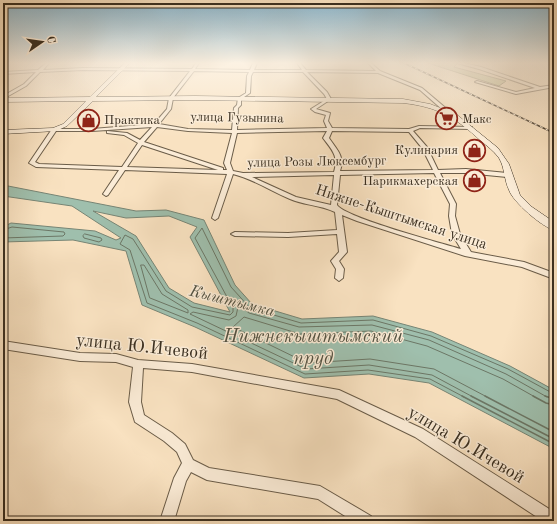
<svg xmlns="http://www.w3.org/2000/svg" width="557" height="524" viewBox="0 0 557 524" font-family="'Old Standard TT',serif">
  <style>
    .green { fill: #c1c290; stroke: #7e7858 }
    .water { fill: #9fbfad; stroke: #778575; fill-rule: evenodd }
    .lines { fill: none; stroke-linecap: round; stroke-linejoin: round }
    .shore-far1 { stroke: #6c7766; stroke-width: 1 }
    .shore { stroke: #6c7766; stroke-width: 1.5 }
    .street-casing { stroke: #6a5c48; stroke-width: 2 }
    .secondary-casing { stroke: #3a2f20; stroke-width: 1 }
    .street { fill: #fbecd7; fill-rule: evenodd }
    .secondary { fill: #fbecd7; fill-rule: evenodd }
    .rail-casing { stroke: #3a2f20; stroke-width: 1.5 }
    .rail { stroke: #fbecd7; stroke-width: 1; stroke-dasharray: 3; stroke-linecap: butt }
    .labels { text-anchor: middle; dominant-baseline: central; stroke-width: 3; stroke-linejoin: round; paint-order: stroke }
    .far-street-label { font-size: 13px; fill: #3a2f20; stroke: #fbecd7 }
    .far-poi-label { font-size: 13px; fill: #3a2f20; stroke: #fbecd7; text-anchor: start }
    .street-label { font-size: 15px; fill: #3a2f20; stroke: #fbecd7 }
    .water-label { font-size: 16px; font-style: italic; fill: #535343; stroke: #fbecd7 }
    .near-street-label { font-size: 18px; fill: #3a2f20; stroke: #fbecd7 }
    .near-water-label { font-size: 19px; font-style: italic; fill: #535343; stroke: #fbecd7 }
  </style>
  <rect width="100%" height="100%" fill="#f9e2c1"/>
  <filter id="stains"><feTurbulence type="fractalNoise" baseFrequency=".005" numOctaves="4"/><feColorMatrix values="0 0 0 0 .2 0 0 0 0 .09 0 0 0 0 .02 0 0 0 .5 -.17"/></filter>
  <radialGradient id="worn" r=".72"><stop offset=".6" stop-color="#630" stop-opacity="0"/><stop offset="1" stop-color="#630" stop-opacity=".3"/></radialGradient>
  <path class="green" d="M 428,63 L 456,63 L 457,64 L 454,67 L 506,81 L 499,86 Z"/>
  <path class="water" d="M 3,185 L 136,211 L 166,210 L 204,220 L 235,285 L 252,304 L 302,319 L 373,316 L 432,332 L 510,366 L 554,390 L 554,449 L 429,383 L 369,374 L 304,378 L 195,327 L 142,305 L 126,251 L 73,240 L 3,242 L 3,227 L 11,223 L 95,231 L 116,240 L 121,238 L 72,206 L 3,196 ZM 93,211 L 126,218 L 169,216 L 197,227 L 190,237 L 230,312 L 194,303 L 169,288 L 136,236 Z"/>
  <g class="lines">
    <path class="shore-far1" d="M 3,230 L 12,227 L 64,232 L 65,234 L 63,236 L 3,238
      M 85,234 L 101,238 L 102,240 L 99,242 L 84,238 L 83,236 Z
      M 141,265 L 144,265 L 162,294 L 188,310 L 188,313 L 150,298 Z
      M 464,397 L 430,379 L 368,370 L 305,374 L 197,323 L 147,303 L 130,250 L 120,244 L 125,235 L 133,239 L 166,291 L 192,307 L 230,315 L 233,312 L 233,308 L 195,238 L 202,228 L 231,287 L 250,308 L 301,323 L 373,320 L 431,336 L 508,369 L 554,394
      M 473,397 L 432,375 L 369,365 L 306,369 L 190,314 L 193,312 L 229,320 L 236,316 L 238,307 L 240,306 L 249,313 L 299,327 L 372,325 L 429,340 L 506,374 L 547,397
      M 487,397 L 434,369 L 370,359 L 307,363 L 233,327 L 244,317 L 300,334 L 371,331 L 427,346 L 503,379 L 535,397"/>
    <path class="shore" d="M 462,396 L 554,444
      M 471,396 L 554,439
      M 485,396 L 554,432
      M 533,396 L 546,403 L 554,405
      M 545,396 L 554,399"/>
    <defs>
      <path id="street" d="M 46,63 L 49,63 L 43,70 L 83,68 L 192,69 L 196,63 L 199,63 L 195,69 L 250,70 L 253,63 L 257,63 L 254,70 L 302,70 L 297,63 L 300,63 L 306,70 L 376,71 L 368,63 L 371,63 L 380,71 L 422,88 L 448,110 L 444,111 L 420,90 L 378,73 L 307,72 L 327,92 L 331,99 L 316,109 L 330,113 L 328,121 L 332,128 L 409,129 L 419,126 L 472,127 L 472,129 L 470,129 L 420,128 L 413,131 L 427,147 L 438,170 L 466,169 L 507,173 L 510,175 L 507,177 L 466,173 L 440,173 L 456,204 L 455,216 L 460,234 L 471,252 L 524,262 L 554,273 L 554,279 L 522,267 L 465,256 L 357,221 L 342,215 L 347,252 L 339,261 L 344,269 L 343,278 L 339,281 L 335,278 L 336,269 L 331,261 L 339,252 L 337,234 L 288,237 L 235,236 L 231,234 L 235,232 L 288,233 L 337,230 L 335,212 C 320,205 304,205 290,199 C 271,191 253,179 233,174 L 218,218 L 215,220 L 212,218 L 227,174 L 125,170 L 108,195 L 106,196 L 103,194 L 119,170 L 36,167 L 29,163 L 52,129 L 92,129 L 154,124 L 167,109 L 169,98 L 190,71 L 83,70 L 40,72 L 26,86 L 3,99 L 3,96 L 24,84 L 36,72 L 3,74 L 3,72 L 38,70 ZM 194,71 L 249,72 L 247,76 L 246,93 L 238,98 L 237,105 L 234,108 L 232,130 L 188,129 L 159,124 L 171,109 L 173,98 ZM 253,72 L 303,72 L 324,94 L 327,99 L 311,109 L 315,112 L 326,115 L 324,121 L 327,128 L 237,130 L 238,108 L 241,105 L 241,99 L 250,93 L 251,76 ZM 152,127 L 140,140 L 127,133 L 107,131 L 107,133 L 124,135 L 138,143 L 122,167 L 39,164 L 35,162 L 56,131 L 92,131 ZM 157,127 L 188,131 L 232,133 L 224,163 L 227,170 L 223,170 L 223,168 L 144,142 ZM 327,131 L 323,138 C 332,150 339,156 334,172 L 243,173 L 233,171 L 230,163 L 237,133 ZM 332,131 L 409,132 L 422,148 L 433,170 L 340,171 C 345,156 337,150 329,138 ZM 142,145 L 218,170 L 127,167 ZM 434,173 L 450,204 L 449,216 L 452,234 L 461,249 C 441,243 346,218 337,205 L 340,175 ZM 334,175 L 331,205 L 296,197 L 252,177 Z
        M 457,63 L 464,63 L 481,67 L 540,87 L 554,85 L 554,87 L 516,94 L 475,82 L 477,81 L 516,92 L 535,88 L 479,69 Z
        M 3,341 L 80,353 L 116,354 L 138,360 L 192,364 L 339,390 L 423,429 L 554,512 L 554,521 L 543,521 L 415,437 L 337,399 L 192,372 L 143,368 L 141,402 L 144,415 L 172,433 L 185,444 L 193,460 L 209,468 L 320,486 L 371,516 L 373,521 L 353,521 L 318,499 L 207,480 L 191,472 L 186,481 L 174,521 L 160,521 L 174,478 L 182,463 L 177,452 L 164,441 L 135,422 L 129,402 L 133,367 L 116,362 L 80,361 L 3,349 Z"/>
      <path id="secondary" d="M 125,63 L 130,63 L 96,97 L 195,96 L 403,99 L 430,104 L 456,114 L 498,148 L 509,164 L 520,195 L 532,207 L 554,222 L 554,230 C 542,227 513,202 509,190 C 504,180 505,168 499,158 C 494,151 487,146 481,141 C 455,117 438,107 403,103 L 195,100 L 93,101 L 67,126 L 56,131 L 3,134 L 3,130 L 53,128 L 63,124 L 86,101 L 3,102 L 3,98 L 90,97 Z"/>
    </defs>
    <use href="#street" class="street-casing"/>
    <use href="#secondary" class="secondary-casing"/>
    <use href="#street" class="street"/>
    <use href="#secondary" class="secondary"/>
    <defs>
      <path id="rail" d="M 404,63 L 554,133"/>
    </defs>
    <use href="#rail" class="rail-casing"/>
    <use href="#rail" class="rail"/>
  </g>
  <linearGradient id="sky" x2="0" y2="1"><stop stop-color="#8bb8d0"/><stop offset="0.46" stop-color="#fcf2e3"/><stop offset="1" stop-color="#fcf2e3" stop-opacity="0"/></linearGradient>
  <rect width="557" height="137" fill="url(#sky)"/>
  <defs>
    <symbol id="supermarket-ring" viewBox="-11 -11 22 22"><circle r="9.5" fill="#fbecd7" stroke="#8f2418" stroke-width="1.5"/><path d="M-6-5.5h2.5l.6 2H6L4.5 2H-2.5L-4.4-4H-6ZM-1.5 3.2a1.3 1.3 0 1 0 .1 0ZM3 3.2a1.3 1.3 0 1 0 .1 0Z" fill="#8f2418"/></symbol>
    <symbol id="shop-ring" viewBox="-11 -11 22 22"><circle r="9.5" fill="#fbecd7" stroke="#8f2418" stroke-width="1.5"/><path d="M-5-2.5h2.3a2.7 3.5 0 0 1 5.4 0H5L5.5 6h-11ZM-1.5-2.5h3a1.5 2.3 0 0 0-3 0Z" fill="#8f2418"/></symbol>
  </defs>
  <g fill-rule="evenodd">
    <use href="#supermarket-ring" x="434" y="106" width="25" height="25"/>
    <use href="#shop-ring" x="76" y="108" width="25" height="25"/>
    <use href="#shop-ring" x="462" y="138" width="25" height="25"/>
    <use href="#shop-ring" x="462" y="168" width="25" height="25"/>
  </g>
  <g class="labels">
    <g class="far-street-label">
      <text transform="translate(237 118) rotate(1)">улица Гузынина</text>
      <text transform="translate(317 162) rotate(-1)">улица Розы Люксембург</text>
    </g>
    <g class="far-poi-label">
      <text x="462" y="119">Макс</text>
      <text x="104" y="120">Практика</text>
      <text x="458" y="150" text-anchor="end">Кулинария</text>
      <text x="458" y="181" text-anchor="end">Парикмахерская</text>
    </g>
    <g class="street-label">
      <text transform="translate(401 218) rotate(18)">Нижне-Кыштымская улица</text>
    </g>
    <g class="water-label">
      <text transform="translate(232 302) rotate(14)">Кыштымка</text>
    </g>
    <g class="near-street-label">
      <text transform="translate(142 347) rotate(6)">улица Ю.Ичевой</text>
      <text transform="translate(466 445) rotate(31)">улица Ю.Ичевой</text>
    </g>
    <g class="near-water-label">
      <text x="313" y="337">Нижнекыштымский<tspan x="313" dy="22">пруд</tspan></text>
    </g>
  </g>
  <rect width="557" height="524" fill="none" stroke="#f9e2c1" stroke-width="16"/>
  <rect x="4" y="4" width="549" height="516" fill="none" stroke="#3a2f20" stroke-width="2"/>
  <rect x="8" y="8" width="541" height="508" fill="none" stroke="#3a2f20"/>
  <g transform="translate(42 42) rotate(77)" stroke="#fbecd7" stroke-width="3" paint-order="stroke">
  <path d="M0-3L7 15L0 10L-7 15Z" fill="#3a2f20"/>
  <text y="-6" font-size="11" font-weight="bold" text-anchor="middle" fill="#3a2f20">С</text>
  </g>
  <rect width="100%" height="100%" filter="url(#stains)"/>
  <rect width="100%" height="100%" fill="url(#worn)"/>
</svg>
